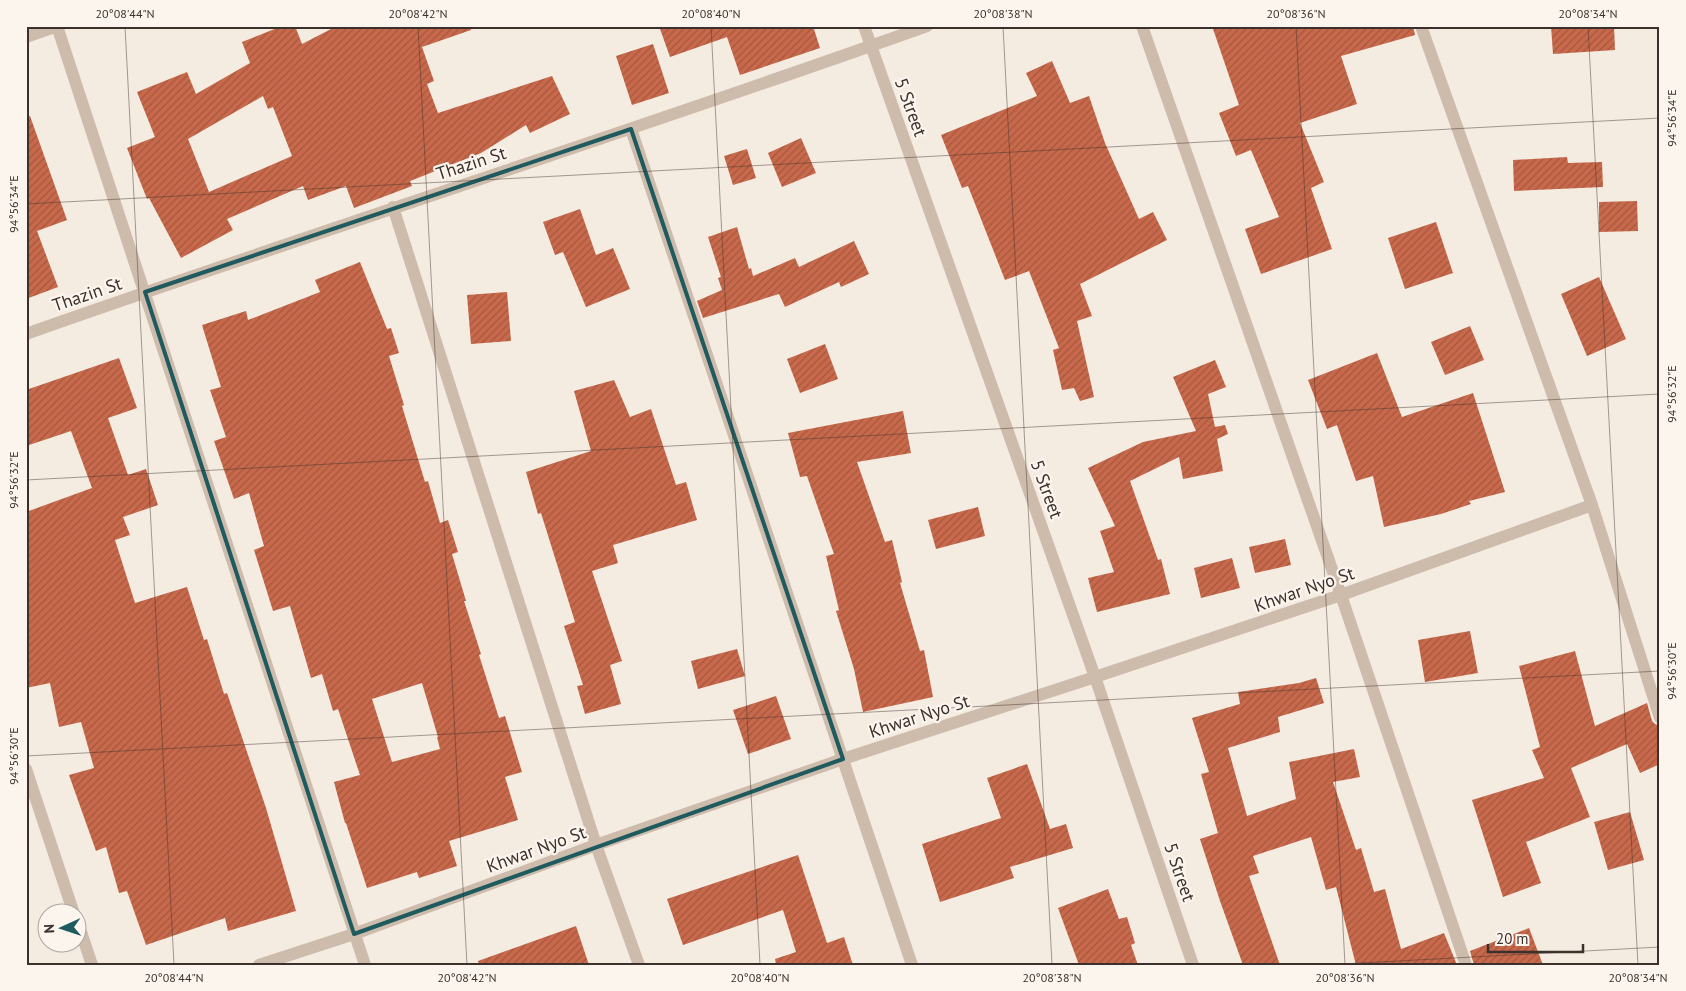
<svg xmlns="http://www.w3.org/2000/svg" width="1686" height="991" viewBox="0 0 1686 991" font-family="'PT Sans',sans-serif">
  <style>
    .building { fill: url(#building-hatch); fill-rule: evenodd }
    .lines { fill: none; stroke-linecap: round; stroke-linejoin: round }
    .minor { stroke: #cdbbac; stroke-width: 12 }
    .marked { fill: none; stroke: #1f5a5e; stroke-width: 4; stroke-linejoin: round }
    .ticks { fill: none; stroke: #3b302b; stroke-width: 1; stroke-opacity: 0.45 }
    .labels { text-anchor: middle; dominant-baseline: central; stroke-width: 4.5; stroke-linejoin: round; paint-order: stroke }
    .street-label { font-size: 18px; fill: #3b302b; stroke: #fbf5ee }
    .neatline { fill: none; stroke: #3b302b; stroke-width: 2 }
    .ticks-label { font-size: 12px; text-anchor: middle; fill: #3b302b }
  </style>
  <defs>
    <pattern id="building-hatch" width="6" height="6" patternUnits="userSpaceOnUse" patternTransform="scale(1.25)"><rect width="6" height="6" fill="#c8694b"/><path d="M-1 1l2-2M0 6l6-6M5 7l2-2" fill="none" stroke="#a4573f"/></pattern>
  </defs>
  <rect width="100%" height="100%" fill="#f4ebe1"/>
  <path class="building" d="M 282,26 L 295,26 L 302,44 L 337,26 L 471,26 L 471,30 L 422,47 L 434,81 L 427,84 L 438,113 L 552,76 L 570,114 L 530,133 L 526,125 L 481,153 L 410,181 L 412,186 L 354,208 L 346,186 L 308,200 L 303,186 L 227,219 L 233,230 L 181,258 L 149,198 L 147,199 L 127,148 L 155,137 L 137,92 L 187,72 L 196,94 L 250,63 L 242,42 ZM 263,96 L 268,109 L 273,107 L 292,156 L 209,192 L 188,139 Z
    M 659,26 L 813,26 L 820,48 L 740,75 L 727,37 L 670,57 Z
    M 1212,26 L 1413,26 L 1415,35 L 1341,56 L 1357,104 L 1300,123 L 1324,182 L 1311,188 L 1332,249 L 1261,274 L 1245,229 L 1279,217 L 1251,150 L 1236,156 L 1219,113 L 1239,105 Z
    M 1551,26 L 1614,26 L 1615,50 L 1553,54 Z
    M 653,44 L 669,93 L 632,105 L 616,56 Z
    M 1052,61 L 1070,103 L 1089,96 L 1105,143 L 1139,219 L 1153,212 L 1167,240 L 1080,284 L 1092,316 L 1077,321 L 1094,397 L 1080,401 L 1074,388 L 1062,390 L 1053,350 L 1059,348 L 1029,271 L 1005,280 L 968,186 L 962,188 L 941,135 L 1037,96 L 1026,73 Z
    M 26,116 L 30,116 L 67,220 L 37,231 L 58,287 L 26,299 Z
    M 801,138 L 816,173 L 782,187 L 768,153 Z
    M 747,149 L 756,178 L 733,185 L 724,156 Z
    M 1567,157 L 1568,163 L 1602,162 L 1603,187 L 1514,191 L 1513,160 Z
    M 1637,201 L 1638,231 L 1599,232 L 1599,202 Z
    M 580,209 L 596,255 L 613,248 L 630,289 L 586,307 L 563,252 L 555,255 L 543,222 Z
    M 1436,222 L 1453,273 L 1405,289 L 1388,238 Z
    M 737,227 L 749,269 L 751,268 L 753,276 L 795,258 L 799,267 L 854,241 L 869,274 L 841,287 L 839,282 L 785,307 L 779,294 L 703,318 L 697,301 L 722,290 L 718,278 L 721,277 L 708,237 Z
    M 360,262 L 387,329 L 391,328 L 399,353 L 389,356 L 404,405 L 402,406 L 425,482 L 428,481 L 440,523 L 448,520 L 458,552 L 452,554 L 466,601 L 464,601 L 481,654 L 479,655 L 499,718 L 505,716 L 522,772 L 505,777 L 518,820 L 449,841 L 457,866 L 419,878 L 417,872 L 367,888 L 346,823 L 345,823 L 334,782 L 360,775 L 338,709 L 333,711 L 322,674 L 311,678 L 290,606 L 273,611 L 254,550 L 264,546 L 249,493 L 234,499 L 214,441 L 226,437 L 210,390 L 221,387 L 202,325 L 246,311 L 248,320 L 320,292 L 315,280 ZM 422,683 L 438,737 L 437,737 L 440,749 L 392,762 L 372,699 Z
    M 1599,277 L 1626,339 L 1587,356 L 1561,294 Z
    M 507,292 L 511,341 L 471,344 L 467,295 Z
    M 1470,326 L 1484,360 L 1445,375 L 1431,342 Z
    M 825,344 L 838,379 L 800,393 L 787,359 Z
    M 1377,353 L 1402,417 L 1473,393 L 1505,492 L 1469,501 L 1471,504 L 1441,514 L 1384,527 L 1373,476 L 1356,481 L 1337,425 L 1327,429 L 1308,380 Z
    M 119,358 L 137,408 L 108,418 L 128,475 L 146,469 L 158,505 L 123,517 L 130,535 L 115,540 L 135,603 L 187,587 L 204,640 L 207,639 L 224,694 L 227,693 L 266,808 L 296,911 L 228,931 L 225,918 L 146,945 L 127,891 L 119,893 L 106,847 L 96,851 L 69,775 L 94,768 L 81,722 L 59,727 L 50,683 L 26,688 L 26,512 L 92,488 L 71,431 L 26,446 L 26,390 Z
    M 1215,360 L 1226,387 L 1208,394 L 1215,427 L 1225,425 L 1228,434 L 1217,439 L 1223,471 L 1183,479 L 1179,457 L 1130,481 L 1158,560 L 1161,559 L 1170,594 L 1097,612 L 1088,578 L 1114,572 L 1100,531 L 1115,526 L 1088,468 L 1143,442 L 1196,431 L 1173,377 Z
    M 614,380 L 630,417 L 651,409 L 676,485 L 686,482 L 697,520 L 613,545 L 618,563 L 592,571 L 622,661 L 610,665 L 621,704 L 585,714 L 577,686 L 583,685 L 564,626 L 575,622 L 541,513 L 538,514 L 526,472 L 591,451 L 574,391 Z
    M 903,411 L 911,453 L 857,462 L 885,542 L 892,540 L 902,582 L 900,583 L 920,651 L 924,650 L 933,697 L 863,712 L 854,669 L 836,611 L 839,610 L 826,556 L 834,554 L 807,476 L 800,477 L 788,433 Z
    M 978,507 L 985,536 L 936,549 L 928,520 Z
    M 1285,539 L 1291,565 L 1255,573 L 1249,547 Z
    M 1232,558 L 1240,588 L 1201,598 L 1194,568 Z
    M 1470,631 L 1478,673 L 1425,682 L 1418,640 Z
    M 737,649 L 745,676 L 698,689 L 691,661 Z
    M 1575,651 L 1595,726 L 1647,703 L 1652,721 L 1655,724 L 1660,726 L 1660,764 L 1640,773 L 1627,744 L 1571,768 L 1590,817 L 1526,842 L 1541,883 L 1503,897 L 1472,800 L 1544,778 L 1532,750 L 1540,747 L 1519,666 Z
    M 1316,678 L 1324,703 L 1278,717 L 1280,732 L 1228,748 L 1247,816 L 1296,799 L 1289,762 L 1354,749 L 1360,777 L 1333,782 L 1356,850 L 1361,848 L 1374,892 L 1385,889 L 1401,949 L 1444,933 L 1457,965 L 1356,965 L 1336,887 L 1326,890 L 1311,837 L 1253,856 L 1259,873 L 1249,876 L 1280,965 L 1243,965 L 1220,901 L 1200,839 L 1218,833 L 1201,774 L 1209,772 L 1192,718 L 1240,704 L 1238,692 L 1299,683 Z
    M 776,696 L 791,739 L 748,754 L 733,710 Z
    M 1027,764 L 1050,829 L 1066,824 L 1073,848 L 1010,867 L 1014,878 L 940,902 L 922,844 L 1001,818 L 987,778 Z
    M 1630,812 L 1644,860 L 1608,870 L 1594,822 Z
    M 798,855 L 827,943 L 844,937 L 853,965 L 776,965 L 775,959 L 796,952 L 783,910 L 683,945 L 667,899 Z
    M 1108,889 L 1119,919 L 1127,917 L 1135,943 L 1131,945 L 1138,965 L 1079,965 L 1058,908 Z
    M 576,926 L 589,965 L 479,965 L 478,961 Z
    M 1529,928 L 1543,965 L 1474,965 L 1470,951 Z"/>
  <g class="lines">
    <path class="minor" d="M 57,26 L 365,965
      M 864,26 L 1095,677 L 1193,965
      M 1142,26 L 1341,595 L 1466,965
      M 1421,26 L 1592,505 L 1660,718
      M 26,37 L 57,26
      M 631,129 L 912,965
      M 393,207 L 596,845 L 639,965
      M 26,334 C 326,228 628,133 927,26
      M 26,769 L 74,914
      M 78,923 L 92,965
      M 259,965 L 354,934 L 596,845 L 843,759 L 1095,677 L 1341,595 L 1592,505"/>
  </g>
  <path class="marked" d="M 631,129 L 843,759 L 354,934 L 145,292 Z"/>
  <path class="ticks" d="M 125,26 L 174,965M 418,26 L 467,965M 711,26 L 760,965M 1003,26 L 1052,965M 1296,26 L 1345,965M 1588,26 L 1638,965M 26,204 L 1660,118M 26,480 L 1660,394M 26,756 L 1660,671M 1323,965 L 1660,947"/>
  <g class="labels">
    <g class="street-label">
      <text transform="translate(911 107) rotate(70)">5 Street</text>
      <text transform="translate(471 163) rotate(-18)">Thazin St</text>
      <text transform="translate(87 294) rotate(-19)">Thazin St</text>
      <text transform="translate(1047 489) rotate(70)">5 Street</text>
      <text transform="translate(1304 589) rotate(-19)">Khwar Nyo St</text>
      <text transform="translate(919 716) rotate(-18)">Khwar Nyo St</text>
      <text transform="translate(536 849) rotate(-20)">Khwar Nyo St</text>
      <text transform="translate(1180 872) rotate(71)">5 Street</text>
    </g>
  </g>
  <rect width="1686" height="991" fill="none" stroke="#fbf5ee" stroke-width="55"/>
  <g transform="translate(62 928) rotate(267)"><circle r="24" fill="#fbf5ee" stroke="#aea6a0"/>
  <path d="M0-4L9 19L0 12L-9 19Z" fill="#1f5a5e"/>
  <text y="-8" font-size="14" font-weight="bold" text-anchor="middle" fill="#3b302b">N</text>
  </g>
  <path d="M1488 944v8h95v-8" fill="none" stroke="#3b302b" stroke-width="2.5"/>
  <text x="1496" y="944" font-size="15" fill="#3b302b" stroke="#fbf5ee" stroke-width="4" paint-order="stroke">20 m</text>
  <rect x="28" y="28" width="1630" height="936" class="neatline"/>
  <g class="ticks-label">
    <text x="125" y="18">20°08'44"N</text>
    <text x="418" y="18">20°08'42"N</text>
    <text x="711" y="18">20°08'40"N</text>
    <text x="1003" y="18">20°08'38"N</text>
    <text x="1296" y="18">20°08'36"N</text>
    <text x="1588" y="18">20°08'34"N</text>
    <text transform="translate(1672 118) rotate(-90)" y="4">94°56'34"E</text>
    <text transform="translate(14 204) rotate(-90)" y="4">94°56'34"E</text>
    <text transform="translate(1672 394) rotate(-90)" y="4">94°56'32"E</text>
    <text transform="translate(14 480) rotate(-90)" y="4">94°56'32"E</text>
    <text transform="translate(1672 671) rotate(-90)" y="4">94°56'30"E</text>
    <text transform="translate(14 756) rotate(-90)" y="4">94°56'30"E</text>
    <text x="174" y="982">20°08'44"N</text>
    <text x="467" y="982">20°08'42"N</text>
    <text x="760" y="982">20°08'40"N</text>
    <text x="1052" y="982">20°08'38"N</text>
    <text x="1345" y="982">20°08'36"N</text>
    <text x="1638" y="982">20°08'34"N</text>
  </g>
</svg>
